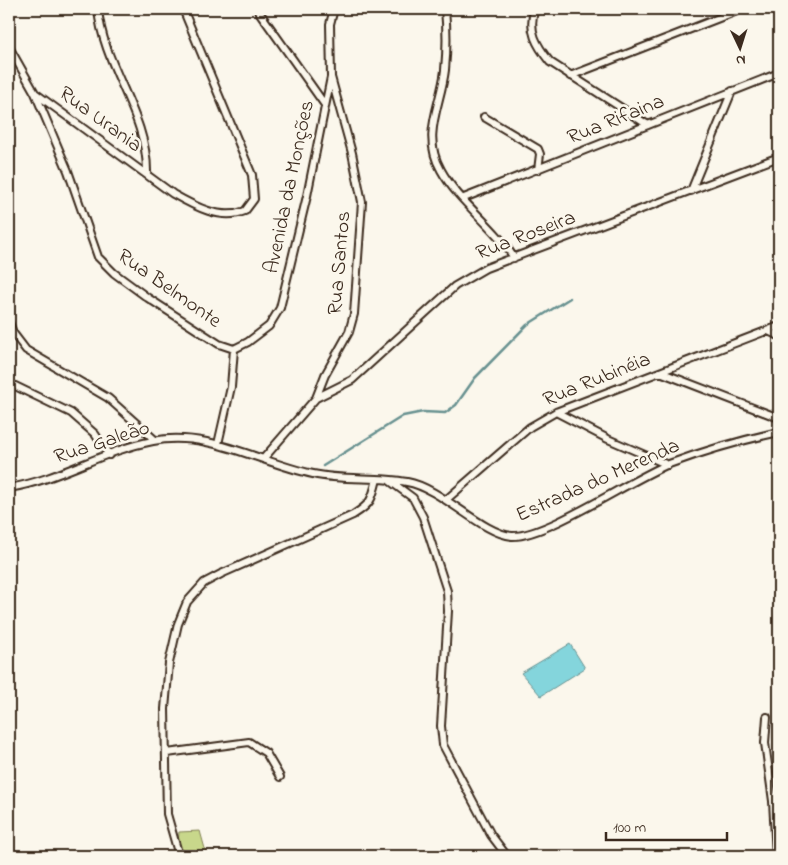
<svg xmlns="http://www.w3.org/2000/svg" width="788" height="865" viewBox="0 0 788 865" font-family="'Indie Flower',sans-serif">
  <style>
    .green { fill: #c8d78b; stroke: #828054 }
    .water { fill: #84d5dc; stroke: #679190 }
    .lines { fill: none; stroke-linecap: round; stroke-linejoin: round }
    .stream { stroke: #679190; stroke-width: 2.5 }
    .minor-casing { stroke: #3b2a1e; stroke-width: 10 }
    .minor { stroke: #fbf7ec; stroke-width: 6 }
    .labels { text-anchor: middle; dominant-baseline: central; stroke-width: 5; stroke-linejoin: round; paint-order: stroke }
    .street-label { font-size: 21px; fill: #3b2a1e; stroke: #fbf7ec }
  </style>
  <rect width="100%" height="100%" fill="#fbf7ec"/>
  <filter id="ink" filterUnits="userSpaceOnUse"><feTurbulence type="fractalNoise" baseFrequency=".02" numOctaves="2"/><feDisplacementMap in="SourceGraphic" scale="10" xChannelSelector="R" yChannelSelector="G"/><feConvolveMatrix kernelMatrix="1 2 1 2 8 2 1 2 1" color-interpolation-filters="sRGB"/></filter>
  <g filter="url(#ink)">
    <path class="green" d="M 200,831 L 207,856 L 177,856 L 179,832 Z"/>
    <path class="water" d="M 570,644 L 585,668 L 541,696 L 521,673 Z"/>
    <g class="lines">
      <path class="stream" d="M 323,466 L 403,416 L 423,412 L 445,413 L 456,405 L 475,378 L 527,325 L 570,298"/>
      <defs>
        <path id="minor" d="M 98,9 C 103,67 148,115 147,173
          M 257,9 L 325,105
          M 445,9 C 447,29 447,49 445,70 C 441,105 421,135 441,170 C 459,203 494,225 514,258
          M 535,9 C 527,30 537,46 550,62 L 648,125
          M 9,47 L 35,93 L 68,171 L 98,257 L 114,273 L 148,298 L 219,344 L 234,349
          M 570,76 L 742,9
          M 35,93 L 173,194 C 194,206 221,221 245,211 L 254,199 L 252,175 L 183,9
          M 484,117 L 538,149 L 540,154 L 538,170
          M 691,191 L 732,91
          M 464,198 L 779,73
          M 9,322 L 13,333 L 26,350 L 108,398 L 155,440
          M 768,331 L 779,336
          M 234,349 L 248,342 L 269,326 L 280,308 L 307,196 L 331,77 L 330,24 L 334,9
          M 660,372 L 779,418
          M 9,383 L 71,413 L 95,434 L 109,455
          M 316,398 L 352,380 L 455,286 L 486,268 L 779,157
          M 556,412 L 608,439 L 668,465
          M 218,444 L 231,387 L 234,349
          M 264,458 L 316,398 L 325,375 L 349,332 L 354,314 L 362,202 L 352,153 L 331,77
          M 390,481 L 413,498 L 423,517 L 447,591 L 448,611 L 441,726 L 443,745 L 491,835 L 507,856
          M 9,488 C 59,480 104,450 153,441 C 209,430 260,463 313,474 C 344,481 376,476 407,482 C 442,488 482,534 512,536 C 547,537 631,479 669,464 C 704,451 742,440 779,432
          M 447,499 L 530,427 L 556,412 L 779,326
          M 767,717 L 765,743 L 773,801 L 776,856
          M 167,753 L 249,742 L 266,753 L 280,777
          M 179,856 L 167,814 L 165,709 L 169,663 L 178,624 L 187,602 L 204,583 L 221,574 L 353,515 C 371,504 372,500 377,479"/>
      </defs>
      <use href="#minor" class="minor-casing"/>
      <use href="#minor" class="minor"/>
    </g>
  </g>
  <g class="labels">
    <g class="street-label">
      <text transform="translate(100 120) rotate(36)">Rua Urania</text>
      <text transform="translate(616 120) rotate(-22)">Rua Rifaina</text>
      <text transform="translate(290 187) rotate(-78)">Avenida da Monções</text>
      <text transform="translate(526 236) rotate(-21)">Rua Roseira</text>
      <text transform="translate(340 263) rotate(-85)">Rua Santos</text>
      <text transform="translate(169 289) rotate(35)">Rua Belmonte</text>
      <text transform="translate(597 380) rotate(-22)">Rua Rubinéia</text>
      <text transform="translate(102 443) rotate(-18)">Rua Galeão</text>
      <text transform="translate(598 481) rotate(-24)">Estrada do Merenda</text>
    </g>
  </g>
  <rect width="788" height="865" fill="none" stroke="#fbf7ec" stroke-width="30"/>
  <rect x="15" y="15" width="758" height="835" fill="none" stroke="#3b2a1e" stroke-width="2" filter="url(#ink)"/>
  <g transform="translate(740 48) rotate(176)" stroke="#fbf7ec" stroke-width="4" paint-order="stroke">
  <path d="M0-4L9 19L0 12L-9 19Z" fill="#3b2a1e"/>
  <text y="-8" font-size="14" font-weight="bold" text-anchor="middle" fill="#3b2a1e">N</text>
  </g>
  <path d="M606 832v8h121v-8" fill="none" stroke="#3b2a1e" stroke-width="2.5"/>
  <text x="613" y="832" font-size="15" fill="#3b2a1e" stroke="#fbf7ec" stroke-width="4" paint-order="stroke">100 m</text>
</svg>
